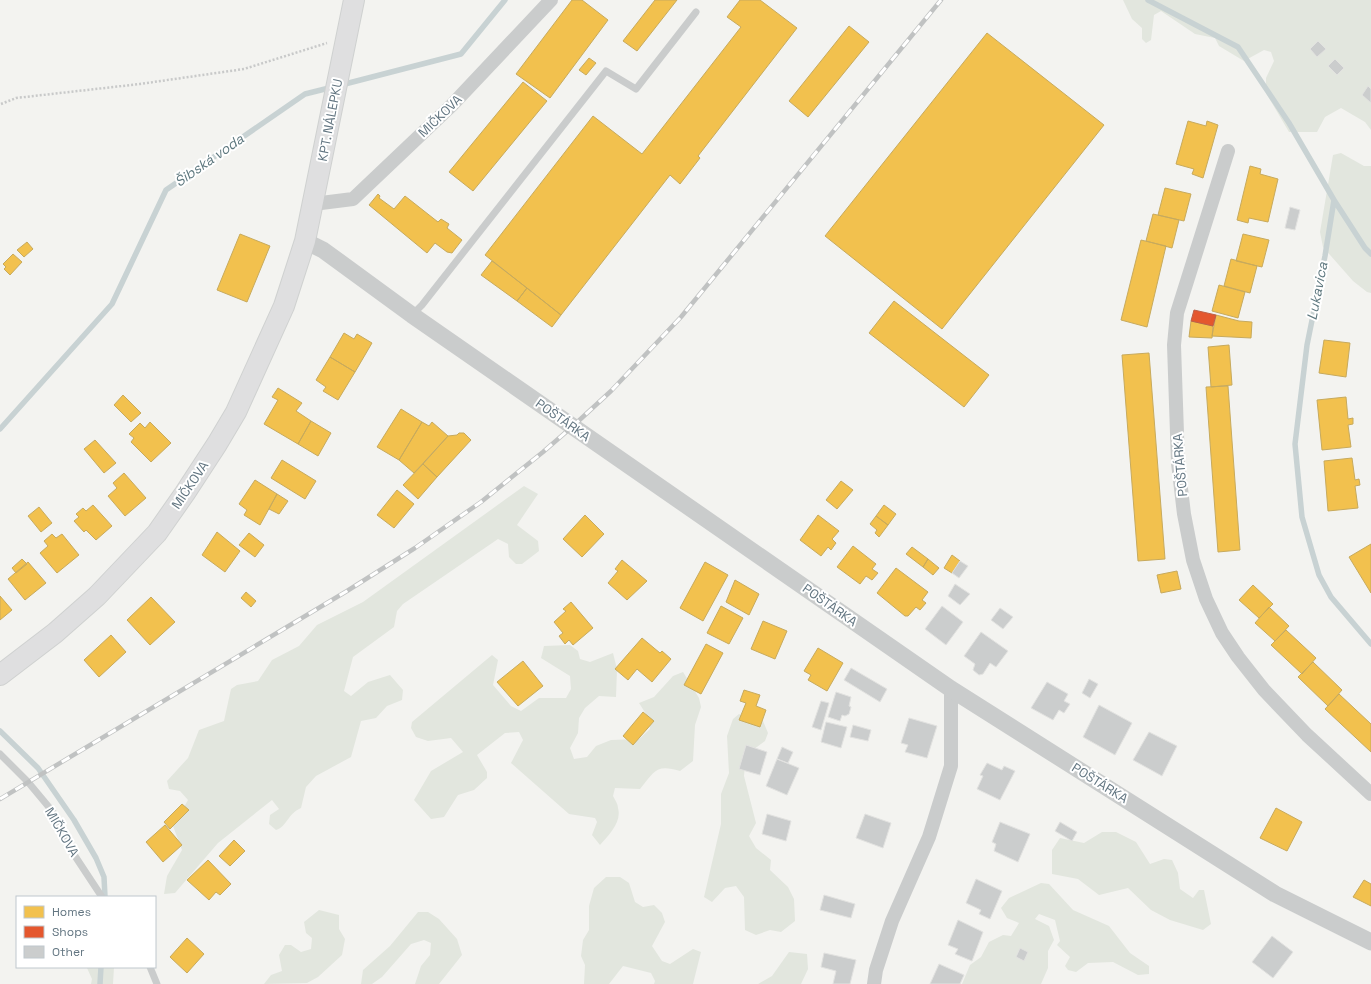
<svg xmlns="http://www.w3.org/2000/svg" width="1371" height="984" viewBox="0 0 1371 984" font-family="'Space Grotesk',sans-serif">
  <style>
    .green { fill: #e2e6de }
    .homes { fill: #f2c14e; stroke: #c7aa5d }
    .shops { fill: #e4572e; stroke: #bd6047 }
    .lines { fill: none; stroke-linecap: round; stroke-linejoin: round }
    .stream { stroke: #c8d2d3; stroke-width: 5.5 }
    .building { fill: #cbcdcd; stroke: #e2e2e0 }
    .secondary-casing { stroke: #cfd1d0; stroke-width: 22 }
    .path { stroke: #c8c9c9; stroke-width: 2.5; stroke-dasharray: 2 2; stroke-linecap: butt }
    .service { stroke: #cacccc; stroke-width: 7 }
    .minor { stroke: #cacccc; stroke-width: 14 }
    .tertiary { stroke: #cacccc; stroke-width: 17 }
    .secondary { stroke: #dfdfe0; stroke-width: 20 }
    .rail-casing { stroke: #c0c2c2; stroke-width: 4.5 }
    .rail { stroke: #fff; stroke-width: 3; stroke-dasharray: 9; stroke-linecap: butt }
    .labels { text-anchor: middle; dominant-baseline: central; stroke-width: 4; stroke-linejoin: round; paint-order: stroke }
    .street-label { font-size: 13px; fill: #627581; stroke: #fff }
    .water-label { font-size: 14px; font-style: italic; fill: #5e787f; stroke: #fff }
  </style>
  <rect width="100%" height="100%" fill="#f3f3f0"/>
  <path class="green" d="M 1123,0 L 1371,0 L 1371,130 L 1365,122 L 1341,108 L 1325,117 L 1317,132 L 1289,132 L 1266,93 L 1266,78 L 1274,61 L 1271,52 L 1264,50 L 1244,61 L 1219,46 L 1215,38 L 1195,34 L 1161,11 L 1154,15 L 1151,40 L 1146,43 L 1142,39 L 1142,28 L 1132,19 Z
    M 1341,153 L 1364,166 L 1371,166 L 1371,293 L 1367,292 L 1353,281 L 1323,247 L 1320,232 L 1333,155 Z
    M 524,486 L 538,494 L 517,525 L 538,541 L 539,551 L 522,564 L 516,564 L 509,557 L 508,544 L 498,539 L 403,604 L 397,611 L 394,627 L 353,657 L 344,691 L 351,696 L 368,682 L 390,675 L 403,690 L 402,700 L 387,706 L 376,718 L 361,721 L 351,757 L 316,776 L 306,787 L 301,808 C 287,814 288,826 276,830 L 269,824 L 270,815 L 279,809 L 272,800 L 218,843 L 175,893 L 164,894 L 167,876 L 182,850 L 173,826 L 188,800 L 180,791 L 169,789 L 167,781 L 188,758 L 199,730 L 224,721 L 231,689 L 237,685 L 258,681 L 272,660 L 299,646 L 317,625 L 363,602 Z
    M 570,645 L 578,651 L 580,659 L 590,662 L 613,653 L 617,669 L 616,697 L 599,696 L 585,708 L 579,718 L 578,733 L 570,748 L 574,759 L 587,757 L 596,746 L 611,740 L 639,739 L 650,729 L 648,717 L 639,703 L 654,697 L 673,676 L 683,672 L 699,698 L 701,707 L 695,725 L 693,761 L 680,771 C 656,764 655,771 640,789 L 615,788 L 613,796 C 615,800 618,804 618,808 C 622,822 609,835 600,845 L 592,835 L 597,822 L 595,818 L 569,814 L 511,763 L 523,740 L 519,732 L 505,733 L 477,755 L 487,772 L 487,778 L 474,790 L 458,795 L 444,817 L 431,819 L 414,800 L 431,771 L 463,752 L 451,738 L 428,741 L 416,737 L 411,728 L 412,722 L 492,655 L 498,660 L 493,685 L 511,706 L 521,711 L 539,698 L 566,698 L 571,689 L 570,676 L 541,658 L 544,646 Z
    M 739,714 L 754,722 L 763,721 L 768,733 L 765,741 L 746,755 L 744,776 L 756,823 L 749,836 L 756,848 L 771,860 L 770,870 L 788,887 L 794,899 L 795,921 L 781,932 L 770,930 L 756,935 L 745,930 L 744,897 L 736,886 L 725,888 L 712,902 L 704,897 L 721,824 L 721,794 L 729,773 L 727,736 L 733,719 Z
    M 1102,832 L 1116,832 L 1136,842 L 1150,864 L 1164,859 L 1172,860 L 1178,873 L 1180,889 L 1193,898 L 1199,890 L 1204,890 L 1211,924 L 1203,930 L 1170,920 L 1151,910 L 1128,888 L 1099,895 L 1078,879 L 1052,874 L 1052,850 L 1060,838 L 1084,843 Z
    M 606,877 L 620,877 L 629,883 L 635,902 L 643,907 L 654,905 L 662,913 L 665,922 L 652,946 L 662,961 L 670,964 L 693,949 L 701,952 L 693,984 L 654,984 L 655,981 L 651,973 L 623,966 L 609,984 L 584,984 L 585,965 L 581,956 L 583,940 L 589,930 L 589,906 L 594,888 Z
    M 1041,883 L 1049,884 L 1073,910 L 1109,926 L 1130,953 L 1149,966 L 1149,974 L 1138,975 L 1113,962 L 1088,963 L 1076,972 L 1068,970 L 1065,966 L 1070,957 L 1057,945 L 1060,941 L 1055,920 L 1039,914 L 1035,919 L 1049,926 L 1054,940 L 1048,951 L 1048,968 L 1041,984 L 962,984 L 970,965 L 981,957 L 989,942 L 1003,935 L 1011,936 L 1019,923 L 1007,918 L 1001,908 L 1009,898 Z
    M 319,910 L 339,915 L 339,929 L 345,939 L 342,955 L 318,977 L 307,983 L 264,984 L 271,975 L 282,971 L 279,955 L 285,945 L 291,945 L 301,952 L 311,949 L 312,938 L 306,933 L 304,922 Z
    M 418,912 L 428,912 L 439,919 L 457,939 L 462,955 L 439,984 L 415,984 L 421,966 L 430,955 L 431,943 L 424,940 L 411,944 L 382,977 L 372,984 L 361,984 L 363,970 L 390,946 Z
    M 789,952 L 807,954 L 808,969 L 801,984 L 758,984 L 772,976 Z
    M 85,967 L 114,967 L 113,984 L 91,984 L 92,979 L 87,968 Z"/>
  <path class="homes" d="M 572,0 L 582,0 L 608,20 L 550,98 L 516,74 Z
    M 655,0 L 677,0 L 637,51 L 623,41 Z
    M 740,0 L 760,0 L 797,28 L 698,156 L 700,158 L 680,184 L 670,175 L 561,315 L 485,255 L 593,116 L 642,154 L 741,27 L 727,17 Z
    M 849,26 L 869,42 L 808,117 L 789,101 Z
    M 987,33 L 1104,125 L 942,329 L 825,236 Z
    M 589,58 L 596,63 L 586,75 L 579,70 Z
    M 523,82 L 547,101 L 473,191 L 449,172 Z
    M 1188,121 L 1206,126 L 1207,121 L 1218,125 L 1203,178 L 1192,174 L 1194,169 L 1176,164 Z
    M 1250,166 L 1261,169 L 1260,174 L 1278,179 L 1268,222 L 1249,218 L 1248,223 L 1237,220 Z
    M 1165,188 L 1191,194 L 1184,221 L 1158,215 Z
    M 378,194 L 380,196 L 379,198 L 394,209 L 405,196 L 438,222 L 441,219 L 449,224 L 447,228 L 462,240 L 452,253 L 447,252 L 435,243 L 427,253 L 369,205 Z
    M 1153,214 L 1179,220 L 1172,248 L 1146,241 Z
    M 240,234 L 270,246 L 247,302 L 217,290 Z
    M 1243,234 L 1269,240 L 1262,267 L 1236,261 Z
    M 1141,240 L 1166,246 L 1147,327 L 1121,320 Z
    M 27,242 L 33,249 L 24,257 L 17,250 Z
    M 13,254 L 22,262 L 10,275 L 4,269 L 6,267 L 3,264 Z
    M 1231,259 L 1257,266 L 1250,293 L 1224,286 Z
    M 492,261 L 527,288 L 517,301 L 481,275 Z
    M 1219,285 L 1245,292 L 1238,318 L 1212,311 Z
    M 527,288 L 561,315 L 552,327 L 517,301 Z
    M 894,301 L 989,375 L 964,407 L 869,333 Z
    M 1216,315 L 1239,321 L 1252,322 L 1251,338 L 1212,336 Z
    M 1191,321 L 1213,326 L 1212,338 L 1189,337 Z
    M 344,333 L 354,339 L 357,334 L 372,343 L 355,372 L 330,357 Z
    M 1324,340 L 1350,343 L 1346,377 L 1319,373 Z
    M 1229,345 L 1232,385 L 1211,387 L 1208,347 Z
    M 1149,353 L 1165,559 L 1138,561 L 1122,355 Z
    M 330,357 L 355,372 L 338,400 L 323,391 L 326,387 L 316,380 Z
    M 1228,386 L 1240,550 L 1218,552 L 1206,387 Z
    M 278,388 L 302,403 L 296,411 L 311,421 L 298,444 L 264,424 L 278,400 L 272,397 Z
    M 123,395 L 141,413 L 131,422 L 114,405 Z
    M 1346,397 L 1348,419 L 1353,418 L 1353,424 L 1348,425 L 1351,447 L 1322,450 L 1317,400 Z
    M 401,409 L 422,422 L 399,460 L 377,447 Z
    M 311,421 L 331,433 L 318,456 L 298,444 Z
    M 150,422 L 171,443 L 151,462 L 131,442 L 134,438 L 129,434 L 140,423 L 145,428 Z
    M 422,422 L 429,426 L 432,422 L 448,436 L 414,473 L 399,460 Z
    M 459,433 L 464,433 L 471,440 L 437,477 L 423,464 L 448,436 L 457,435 Z
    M 95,440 L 116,463 L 104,473 L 84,449 Z
    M 1352,458 L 1355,480 L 1359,479 L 1360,485 L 1355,486 L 1358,508 L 1328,511 L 1324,461 Z
    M 282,460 L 316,481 L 305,499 L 271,478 Z
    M 423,464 L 437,477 L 418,499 L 403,485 Z
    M 124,473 L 146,498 L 125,516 L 108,496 L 117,488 L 113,483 Z
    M 255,480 L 277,494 L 260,525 L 244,515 L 247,510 L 239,504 Z
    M 841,481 L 853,490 L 837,509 L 826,500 Z
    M 397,490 L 414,504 L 394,528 L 377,515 Z
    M 277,494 L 288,501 L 279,514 L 269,509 Z
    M 93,505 L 112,526 L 96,540 L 86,530 L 84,532 L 74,521 L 79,517 L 76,514 L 83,508 L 86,511 Z
    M 884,505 L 896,514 L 888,525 L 876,516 Z
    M 39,507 L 52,523 L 41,532 L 28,516 Z
    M 585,515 L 604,534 L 582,557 L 563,539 Z
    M 818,515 L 839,531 L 832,539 L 836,543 L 831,550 L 828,547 L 821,556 L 800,540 Z
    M 876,516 L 888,525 L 879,537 L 875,533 L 877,530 L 870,524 Z
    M 217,532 L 240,551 L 225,572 L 202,555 Z
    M 249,533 L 264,545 L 255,557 L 239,545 Z
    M 52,534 L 56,538 L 62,534 L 79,555 L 57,573 L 40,553 L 48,546 L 44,541 Z
    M 1371,544 L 1371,593 L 1349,557 Z
    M 853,546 L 876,564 L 872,569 L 878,573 L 872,580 L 866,576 L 860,584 L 837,567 Z
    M 912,547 L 928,559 L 923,567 L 906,554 Z
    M 952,555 L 960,561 L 952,573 L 944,568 Z
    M 22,559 L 27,564 L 16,573 L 12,568 Z
    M 928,559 L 939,568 L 933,575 L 923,567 Z
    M 622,560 L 647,581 L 627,600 L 608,583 L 618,571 L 615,569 Z
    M 28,562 L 46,583 L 25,600 L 8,579 Z
    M 705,562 L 728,575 L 703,621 L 680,608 Z
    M 896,568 L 928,592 L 922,600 L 926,603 L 920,610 L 916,607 L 908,616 L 905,616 L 877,593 Z
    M 1177,571 L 1181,589 L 1161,593 L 1157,575 Z
    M 735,580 L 759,594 L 749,615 L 726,602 Z
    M 1253,585 L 1273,604 L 1259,618 L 1239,600 Z
    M 246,592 L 256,601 L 251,607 L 241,598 Z
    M 0,596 L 12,610 L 0,620 Z
    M 151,597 L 175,622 L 150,645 L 127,620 Z
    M 571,602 L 593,628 L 573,645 L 569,640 L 565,644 L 559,636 L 563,633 L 554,622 L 566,611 L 563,609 Z
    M 721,606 L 743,618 L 729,644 L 707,633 Z
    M 1269,607 L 1289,626 L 1275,641 L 1255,623 Z
    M 763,621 L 787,631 L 775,659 L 751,649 Z
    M 1286,630 L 1316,658 L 1302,674 L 1271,645 Z
    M 111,635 L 126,652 L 99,677 L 84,660 Z
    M 642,638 L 660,653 L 662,651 L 671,659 L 652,682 L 637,669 L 628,680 L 615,669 Z
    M 706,644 L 723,653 L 701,694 L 684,685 Z
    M 818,648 L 843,663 L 827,691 L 808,680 L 811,675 L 804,671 Z
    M 523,661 L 543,686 L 518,706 L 497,682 Z
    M 1313,662 L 1342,690 L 1328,706 L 1298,677 Z
    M 744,690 L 760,695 L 756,706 L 766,710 L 760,727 L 739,720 L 746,703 L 740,701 Z
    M 1339,694 L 1371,724 L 1371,752 L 1325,709 Z
    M 643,712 L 654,721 L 633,745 L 623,736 Z
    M 182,804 L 189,810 L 170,829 L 164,822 Z
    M 1276,808 L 1302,822 L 1287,851 L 1260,838 Z
    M 165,825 L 182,845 L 163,862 L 146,842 Z
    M 234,840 L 245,851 L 230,866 L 219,856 Z
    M 208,860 L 231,884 L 220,895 L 216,892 L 209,900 L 187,880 Z
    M 1364,880 L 1371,884 L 1371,906 L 1353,897 Z
    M 187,938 L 204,954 L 187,973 L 170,957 Z"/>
  <path class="shops" d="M 1194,310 L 1216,315 L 1213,326 L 1191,321 Z"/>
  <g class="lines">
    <path class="stream" d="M 1148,0 L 1238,47 L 1289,123 L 1334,200 L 1325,256 L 1307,345 L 1295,444 L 1302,517 L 1319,575 L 1331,597 L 1371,644
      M 341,85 L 461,54 L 505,0
      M 1334,200 L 1365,248 L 1371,254
      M 0,429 L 112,304 L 166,190 L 305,94 L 333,87
      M 0,731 L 38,768 L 74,820 L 96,858 L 104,877 L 105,897
      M 100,984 L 101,967"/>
  </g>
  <path class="building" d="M 1318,41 L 1326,49 L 1317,57 L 1310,49 Z
    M 1335,59 L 1344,68 L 1337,75 L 1328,66 Z
    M 1368,86 L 1371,89 L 1371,103 L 1362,95 Z
    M 1290,207 L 1300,210 L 1295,230 L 1285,228 Z
    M 960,561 L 968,566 L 959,578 L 952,573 Z
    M 955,584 L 970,594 L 960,605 L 948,596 Z
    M 942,606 L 963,622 L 946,645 L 925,629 Z
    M 1000,608 L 1013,617 L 1003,629 L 991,620 Z
    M 981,632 L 1008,651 L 996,667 L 990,663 L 983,674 L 979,675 L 973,670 L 975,664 L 964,656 Z
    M 851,668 L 887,689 L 880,702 L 844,680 Z
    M 1089,679 L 1098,684 L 1090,698 L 1082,693 Z
    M 1047,682 L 1068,694 L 1064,701 L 1070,704 L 1064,713 L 1059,710 L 1053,720 L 1031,708 Z
    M 836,692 L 851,697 L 849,706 L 851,707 L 849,714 L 845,716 L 842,715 L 840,721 L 828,717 Z
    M 821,701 L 829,703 L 821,730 L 812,727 Z
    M 1099,705 L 1132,723 L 1115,755 L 1083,737 Z
    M 909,718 L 937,726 L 927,758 L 905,752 L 908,745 L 901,743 Z
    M 826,722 L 847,727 L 841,748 L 821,742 Z
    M 853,725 L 871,730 L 868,741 L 850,737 Z
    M 1149,732 L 1177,746 L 1162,776 L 1133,760 Z
    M 746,745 L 767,752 L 760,775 L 739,769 Z
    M 782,747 L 793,752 L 788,763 L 777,759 Z
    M 777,759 L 799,768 L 787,795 L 766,786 Z
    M 987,763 L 1002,770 L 1004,766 L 1015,771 L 1000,800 L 977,789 L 983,776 L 980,775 Z
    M 767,814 L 791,821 L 786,841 L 762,834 Z
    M 865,814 L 891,823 L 883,848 L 856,838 Z
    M 1000,822 L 1030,834 L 1018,862 L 994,851 L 996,844 L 992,842 Z
    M 1060,822 L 1077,832 L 1072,841 L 1055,831 Z
    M 976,879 L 1002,891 L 990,919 L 979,914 L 981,910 L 966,903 Z
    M 824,895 L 855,904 L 851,918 L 820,910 Z
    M 958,920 L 983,932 L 972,961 L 955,954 L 958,949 L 948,945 Z
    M 1272,936 L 1293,952 L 1273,978 L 1252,962 Z
    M 1020,948 L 1028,952 L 1024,961 L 1016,957 Z
    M 824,953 L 856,960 L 850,984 L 833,984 L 836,971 L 821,967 Z
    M 939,964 L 964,975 L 960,984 L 930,984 Z"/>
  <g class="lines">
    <defs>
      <path id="secondary" d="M 0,675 L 55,633 L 97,596 L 157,533 L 185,493 L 217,444 L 236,412 L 284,306 L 305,241 L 354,0"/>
    </defs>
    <use href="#secondary" class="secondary-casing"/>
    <path class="path" d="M 1,104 L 16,98 L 140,84 L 244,69 L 327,43"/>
    <path class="service" d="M 412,315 L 422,305 L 606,71 L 636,89 L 696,12
      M 0,754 L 28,782 L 53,812 L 71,850 L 102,897
      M 150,967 L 157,984"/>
    <path class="minor" d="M 1228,151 L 1177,313 L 1174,345 L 1178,463 L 1184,514 L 1193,560 L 1206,599 L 1222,633 L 1238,657 L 1264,690 L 1307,735 L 1371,794
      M 313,204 L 353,199 L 452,105 L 551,0
      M 874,984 L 876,970 L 892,921 L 929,837 L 951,766 L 951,689"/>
    <path class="tertiary" d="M 305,241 L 323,250 L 412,315 L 951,689 L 1275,894 L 1371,942"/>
    <use href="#secondary" class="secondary"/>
    <defs>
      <path id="rail" d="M 0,799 L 347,591 L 415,548 L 481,502 L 543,452 L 573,426 L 611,391 L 681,317 L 941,0"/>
    </defs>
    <use href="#rail" class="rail-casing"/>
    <use href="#rail" class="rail"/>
  </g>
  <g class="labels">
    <g class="street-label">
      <text transform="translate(440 116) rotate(-44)">MIČKOVA</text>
      <text transform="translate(330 120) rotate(-79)">KPT. NÁLEPKU</text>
      <text transform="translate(563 420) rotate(35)">POŠTÁRKA</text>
      <text transform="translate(1180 465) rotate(-95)">POŠTÁRKA</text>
      <text transform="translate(190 485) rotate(-56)">MIČKOVA</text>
      <text transform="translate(830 605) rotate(35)">POŠTÁRKA</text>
      <text transform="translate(1100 783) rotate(32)">POŠTÁRKA</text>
      <text transform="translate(62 832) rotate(60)">MIČKOVA</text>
    </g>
    <g class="water-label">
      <text transform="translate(209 160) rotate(-35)">Šibská voda</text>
      <text transform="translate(1317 291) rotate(-79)">Lukavica</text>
    </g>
  </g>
  <rect x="16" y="896" width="140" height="72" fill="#ffffff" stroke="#c0c8cd"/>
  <rect x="24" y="906" width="20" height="12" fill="#f2c14e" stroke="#c0c8cd"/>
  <text x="52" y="916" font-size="12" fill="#627581">Homes</text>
  <rect x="24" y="926" width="20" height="12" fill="#e4572e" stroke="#c0c8cd"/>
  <text x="52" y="936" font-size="12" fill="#627581">Shops</text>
  <rect x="24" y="946" width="20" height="12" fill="#cbcdcd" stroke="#c0c8cd"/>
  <text x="52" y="956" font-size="12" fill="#627581">Other</text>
</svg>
